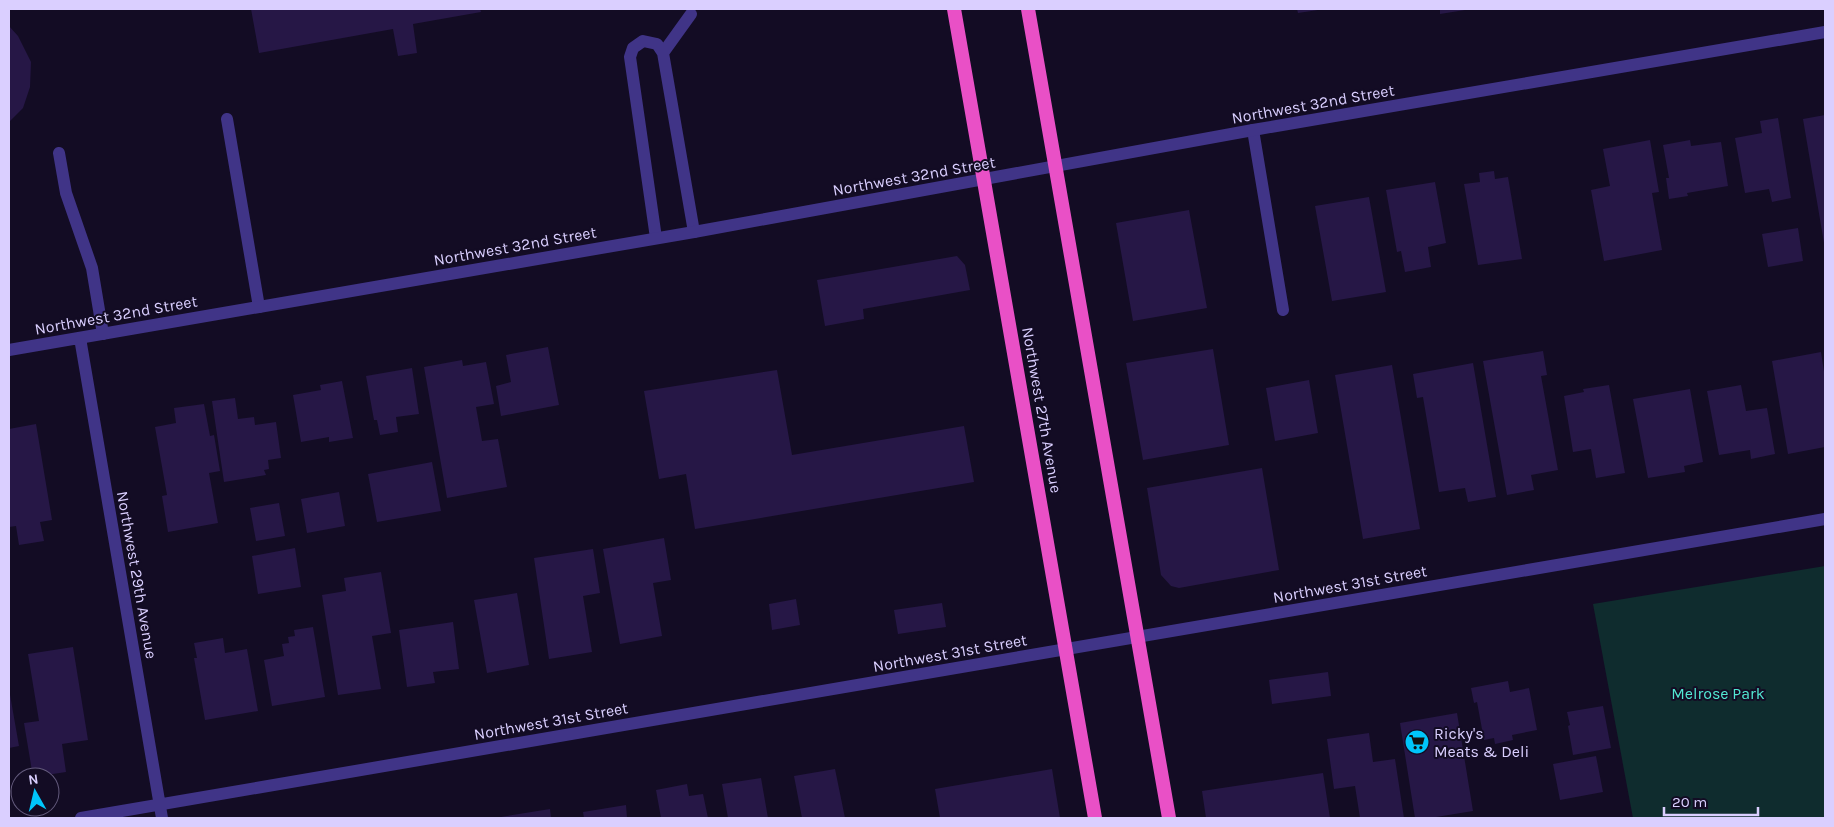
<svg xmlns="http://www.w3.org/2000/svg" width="1834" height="827" viewBox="0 0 1834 827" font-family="Karla,sans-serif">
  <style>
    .green { fill: #0f2c2e }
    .building { fill: #261746 }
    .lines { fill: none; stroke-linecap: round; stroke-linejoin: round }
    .service { stroke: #403487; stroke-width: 12 }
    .minor { stroke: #403487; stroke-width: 12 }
    .trunk { stroke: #e950c6; stroke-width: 14 }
    .labels { text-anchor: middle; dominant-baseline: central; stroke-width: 4; stroke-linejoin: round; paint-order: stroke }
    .street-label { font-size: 16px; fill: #dacfff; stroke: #130c24 }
    .park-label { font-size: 16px; fill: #52e8d3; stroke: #130c24 }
    .poi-label { font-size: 16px; fill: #dacfff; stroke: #130c24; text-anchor: start }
  </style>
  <rect width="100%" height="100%" fill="#130c24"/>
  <path class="green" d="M 1825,566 L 1825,818 L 1633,818 L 1593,604 Z"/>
  <path class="building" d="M 251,9 L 480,9 L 481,12 L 413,24 L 417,53 L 398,56 L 393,29 L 259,53 Z
    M 1297,9 L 1318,9 L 1318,10 L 1298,13 Z
    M 1440,9 L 1465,9 L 1465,10 L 1440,14 Z
    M 9,26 L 18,36 L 31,62 L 30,87 L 23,108 L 9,122 Z
    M 1825,115 L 1825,243 L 1824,243 L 1803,119 Z
    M 1778,118 L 1791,198 L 1772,202 L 1769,189 L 1745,193 L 1735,138 L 1762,133 L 1760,121 Z
    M 1650,140 L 1659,192 L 1652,193 L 1662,250 L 1604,261 L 1591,190 L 1610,186 L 1603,149 Z
    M 1690,140 L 1691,146 L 1721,142 L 1728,186 L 1687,193 L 1688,196 L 1669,199 L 1666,178 L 1669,178 L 1663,145 Z
    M 1494,171 L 1495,179 L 1508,177 L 1522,259 L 1478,265 L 1464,184 L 1480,182 L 1479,173 Z
    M 1435,182 L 1446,243 L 1428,247 L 1431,267 L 1405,272 L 1401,251 L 1397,252 L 1386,190 Z
    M 1369,197 L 1386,292 L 1332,301 L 1315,206 Z
    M 1189,210 L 1207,308 L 1133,321 L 1116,223 Z
    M 1798,228 L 1803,261 L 1768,267 L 1762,234 Z
    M 957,256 L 965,265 L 970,290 L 863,309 L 864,319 L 825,326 L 817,280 Z
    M 548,347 L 559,405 L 501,416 L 496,386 L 511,382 L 506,355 Z
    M 1213,349 L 1229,445 L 1143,460 L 1126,363 Z
    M 1543,351 L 1547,375 L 1541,376 L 1558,470 L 1531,475 L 1534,490 L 1507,495 L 1483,361 Z
    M 1821,352 L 1825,378 L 1825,447 L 1788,454 L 1772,361 Z
    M 462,360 L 463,366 L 486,362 L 494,404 L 476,407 L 482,441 L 498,439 L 507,487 L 447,498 L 424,367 Z
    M 1473,363 L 1496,497 L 1468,502 L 1465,488 L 1439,492 L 1423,397 L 1417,398 L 1413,374 Z
    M 1392,365 L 1420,529 L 1363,539 L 1335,375 Z
    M 412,368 L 419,414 L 396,417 L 398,432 L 380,435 L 377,420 L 374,420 L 366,376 Z
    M 777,370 L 792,455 L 964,426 L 974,482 L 695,529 L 686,474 L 659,479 L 644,391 Z
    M 1309,380 L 1318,433 L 1275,441 L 1266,388 Z
    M 342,381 L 353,438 L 329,442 L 329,437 L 301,442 L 293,395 L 321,390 L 320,385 Z
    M 1609,385 L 1625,473 L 1596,478 L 1591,449 L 1573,452 L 1564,396 L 1584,392 L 1583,389 Z
    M 1741,385 L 1746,411 L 1767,408 L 1775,454 L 1751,459 L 1750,450 L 1719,455 L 1707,391 Z
    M 1690,389 L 1703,462 L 1684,466 L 1685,472 L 1648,478 L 1633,399 Z
    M 235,398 L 238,419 L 254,417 L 255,425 L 276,422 L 281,458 L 268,460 L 269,469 L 264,470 L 266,475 L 224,482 L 212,401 Z
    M 204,404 L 210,436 L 214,435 L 220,471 L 209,473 L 218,523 L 168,532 L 162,496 L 167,495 L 155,427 L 176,423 L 174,408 Z
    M 36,424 L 52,520 L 40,522 L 44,541 L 19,545 L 16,526 L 9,527 L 9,429 Z
    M 432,462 L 441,511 L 377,522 L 368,474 Z
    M 1262,468 L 1279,570 L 1179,588 L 1171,586 L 1161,575 L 1147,488 Z
    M 339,492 L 345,526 L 307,533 L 301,499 Z
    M 279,503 L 285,536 L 256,541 L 250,508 Z
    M 664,538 L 671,580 L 653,583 L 662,636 L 620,644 L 603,549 Z
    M 295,548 L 301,587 L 258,594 L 252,556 Z
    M 593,549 L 600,593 L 583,596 L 592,652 L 549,659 L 534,558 Z
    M 381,572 L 391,633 L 372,636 L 381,689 L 338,695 L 322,595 L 346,591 L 344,578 Z
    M 517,593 L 529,665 L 487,673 L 474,600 Z
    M 796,599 L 800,625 L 772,630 L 769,604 Z
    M 942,603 L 946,627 L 898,634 L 894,610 Z
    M 453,622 L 459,669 L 433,672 L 435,683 L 407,687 L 399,630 Z
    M 313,627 L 325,697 L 272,706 L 264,660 L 284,656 L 282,644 L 289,643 L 288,637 L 295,636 L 294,630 Z
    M 223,638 L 225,653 L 247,649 L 258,711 L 205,720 L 194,658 L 197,658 L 194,643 Z
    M 73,647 L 88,740 L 62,744 L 66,772 L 33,777 L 24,723 L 39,721 L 28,654 Z
    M 1328,672 L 1331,696 L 1272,704 L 1269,680 Z
    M 1508,681 L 1510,692 L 1529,688 L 1537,730 L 1512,735 L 1513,740 L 1495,744 L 1494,738 L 1484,740 L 1477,702 L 1474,703 L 1471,688 Z
    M 9,689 L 19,746 L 9,748 Z
    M 1603,706 L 1611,748 L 1573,755 L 1568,726 L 1570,725 L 1567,712 Z
    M 1457,713 L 1473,811 L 1430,818 L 1415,818 L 1400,723 Z
    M 1369,733 L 1373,762 L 1395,759 L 1404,818 L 1360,818 L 1355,786 L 1334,789 L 1327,739 Z
    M 1596,756 L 1603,792 L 1560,800 L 1553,764 Z
    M 835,769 L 845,818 L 802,818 L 794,776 Z
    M 1052,769 L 1060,818 L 940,818 L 935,789 Z
    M 1323,773 L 1330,818 L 1206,818 L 1202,791 Z
    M 761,778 L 768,818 L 728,818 L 722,784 Z
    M 687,784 L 689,796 L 703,794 L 708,818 L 661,818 L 656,790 Z
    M 626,805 L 627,818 L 584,818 L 583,812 Z
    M 550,809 L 551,818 L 501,818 L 501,817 Z"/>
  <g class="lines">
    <path class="service" d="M 663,53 L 691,14
      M 227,119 L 259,307
      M 1253,130 L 1283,310
      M 59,153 L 66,193 L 92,268 L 103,334
      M 656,238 L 630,57 L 633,48 L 643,41 L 657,44 L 663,53 L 694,232"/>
    <path class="minor" d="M 80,338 L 162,818
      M 9,350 L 694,232 L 1253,130 L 1825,32
      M 81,818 L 1825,519"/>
    <path class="trunk" d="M 954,9 L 1095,818
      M 1028,9 L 1169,818"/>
  </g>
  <defs>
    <symbol id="supermarket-disc" viewBox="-11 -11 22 22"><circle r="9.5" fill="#00c5fa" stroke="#130c24"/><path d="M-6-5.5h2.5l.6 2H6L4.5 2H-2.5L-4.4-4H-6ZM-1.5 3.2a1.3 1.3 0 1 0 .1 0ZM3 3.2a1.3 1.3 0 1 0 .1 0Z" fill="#111"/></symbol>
  </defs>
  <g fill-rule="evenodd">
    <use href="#supermarket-disc" x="1403" y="728" width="28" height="28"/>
  </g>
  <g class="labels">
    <g class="street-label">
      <text transform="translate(1313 104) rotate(-10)">Northwest 32nd Street</text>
      <text transform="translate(914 176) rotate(-10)">Northwest 32nd Street</text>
      <text transform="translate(515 246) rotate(-10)">Northwest 32nd Street</text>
      <text transform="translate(116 315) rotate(-10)">Northwest 32nd Street</text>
      <text transform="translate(1042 410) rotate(80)">Northwest 27th Avenue</text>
      <text transform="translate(137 575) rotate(80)">Northwest 29th Avenue</text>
      <text transform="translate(1350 584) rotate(-10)">Northwest 31st Street</text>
      <text transform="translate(950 653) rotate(-10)">Northwest 31st Street</text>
      <text transform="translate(551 721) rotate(-10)">Northwest 31st Street</text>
    </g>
    <g class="park-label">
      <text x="1718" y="693">Melrose Park</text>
    </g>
    <g class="poi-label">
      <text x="1434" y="733">Ricky's<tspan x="1434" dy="18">Meats &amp; Deli</tspan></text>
    </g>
  </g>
  <rect width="1834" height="827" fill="none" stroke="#dacfff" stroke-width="20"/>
  <g transform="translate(35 792) rotate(352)"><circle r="24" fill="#130c24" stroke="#635a7c"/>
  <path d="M0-4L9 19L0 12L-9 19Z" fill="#00c5fa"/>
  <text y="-8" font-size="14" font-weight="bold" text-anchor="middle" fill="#dacfff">N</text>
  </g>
  <path d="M1664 807v8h94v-8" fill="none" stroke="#dacfff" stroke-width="2.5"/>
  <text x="1672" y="807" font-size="15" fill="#dacfff" stroke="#130c24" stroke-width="4" paint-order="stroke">20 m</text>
</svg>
